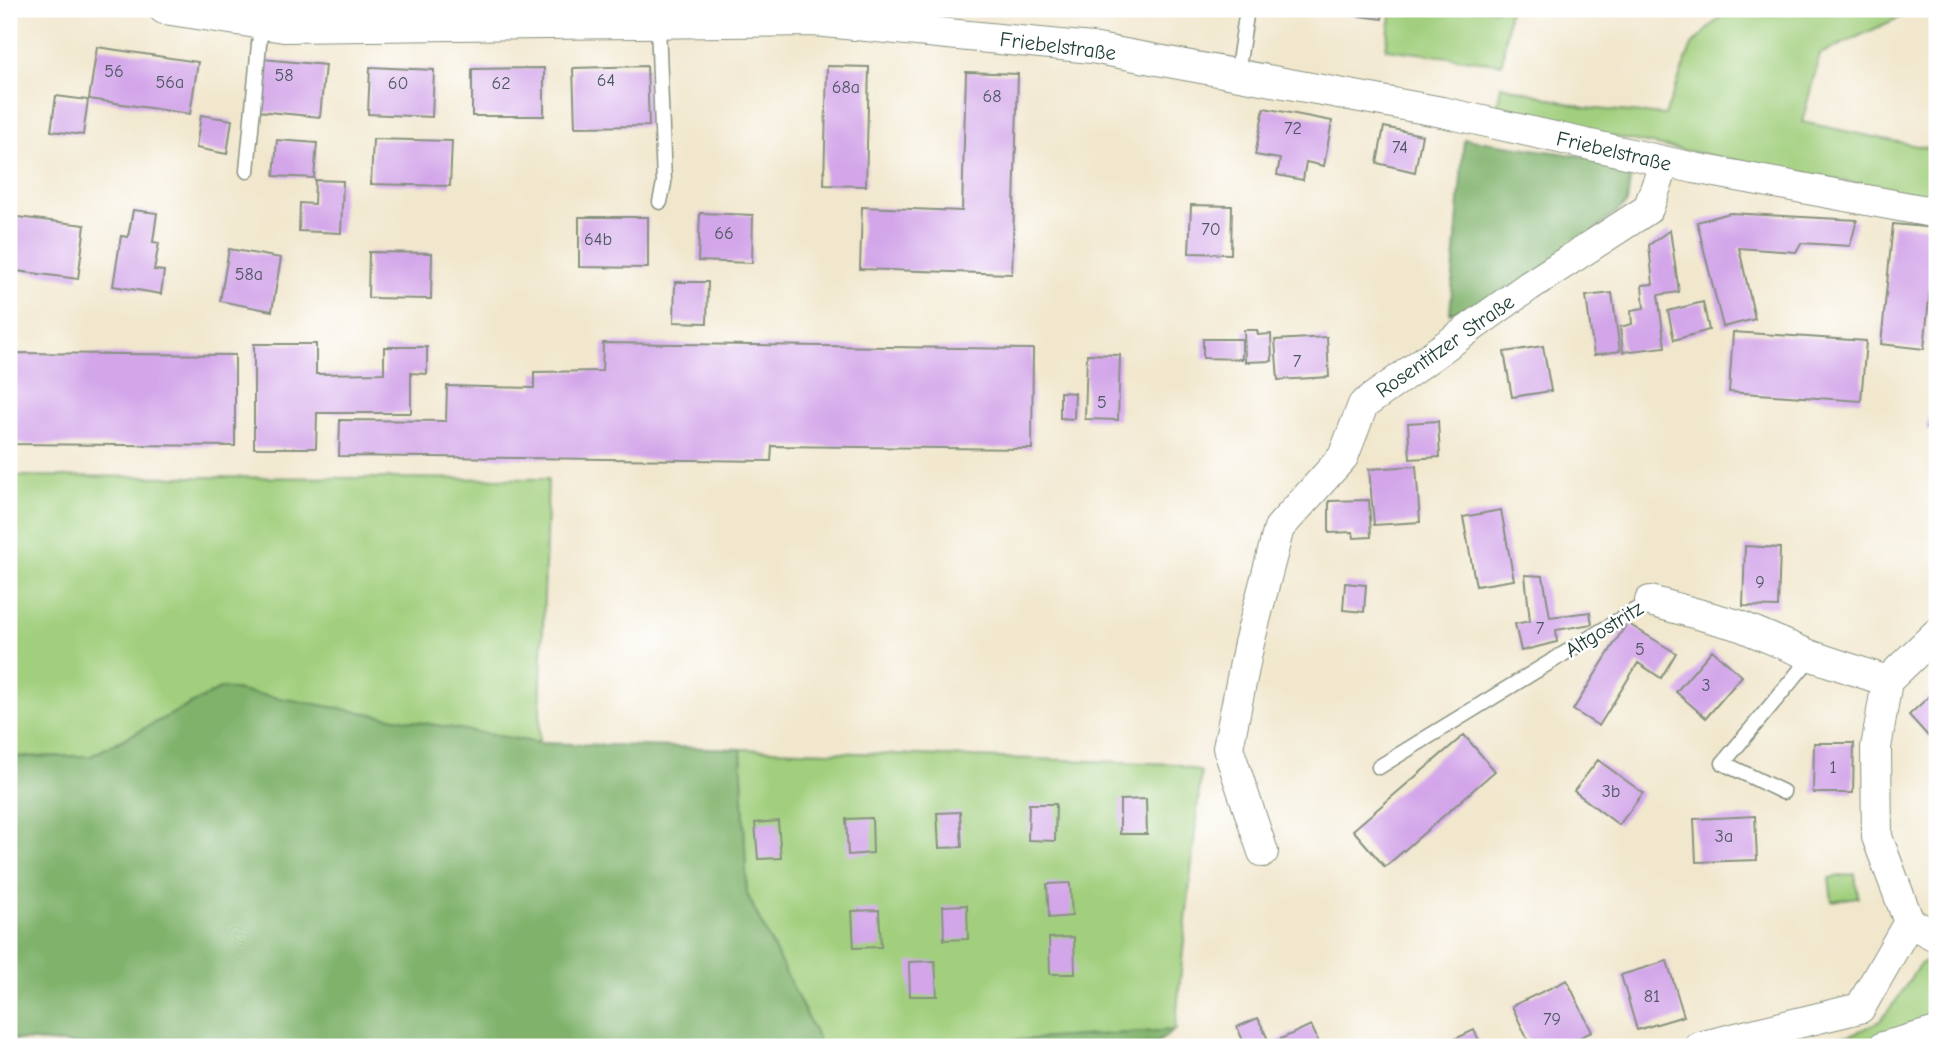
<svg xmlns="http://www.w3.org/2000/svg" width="1946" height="1056" viewBox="0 0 1946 1056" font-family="'Comic Neue',sans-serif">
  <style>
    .green { fill: #a1cf7d; stroke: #608658; stroke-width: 2 }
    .forest { fill: #80b26c; stroke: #507850; stroke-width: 2 }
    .building { fill: #d3a6e9 }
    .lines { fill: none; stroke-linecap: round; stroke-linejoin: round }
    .service-casing { stroke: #889280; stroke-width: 17 }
    .minor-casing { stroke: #889280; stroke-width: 32 }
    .service { stroke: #fff; stroke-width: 14 }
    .minor { stroke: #fff; stroke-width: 30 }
    .labels { text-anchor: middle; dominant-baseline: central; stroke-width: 5; stroke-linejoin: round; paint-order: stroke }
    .number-label { font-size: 18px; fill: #4c5761 }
    .street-label { font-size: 21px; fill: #1f3d34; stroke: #fff }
  </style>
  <rect width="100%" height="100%" fill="#fff"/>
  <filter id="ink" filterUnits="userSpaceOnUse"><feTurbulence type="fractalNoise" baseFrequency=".0143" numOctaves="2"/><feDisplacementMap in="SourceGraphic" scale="14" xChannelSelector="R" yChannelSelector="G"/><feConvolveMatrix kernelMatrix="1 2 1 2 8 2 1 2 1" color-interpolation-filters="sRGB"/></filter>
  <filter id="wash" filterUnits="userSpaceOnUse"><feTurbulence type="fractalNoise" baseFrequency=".00686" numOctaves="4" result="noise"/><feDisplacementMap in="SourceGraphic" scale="28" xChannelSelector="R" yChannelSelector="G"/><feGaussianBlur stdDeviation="1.57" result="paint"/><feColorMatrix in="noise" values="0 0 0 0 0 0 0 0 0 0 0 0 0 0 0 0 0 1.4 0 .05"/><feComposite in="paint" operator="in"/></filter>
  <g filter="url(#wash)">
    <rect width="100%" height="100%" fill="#f1e7cd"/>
    <path class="green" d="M 1392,9 L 1509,9 L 1502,64 L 1386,49 Z
      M 1728,9 L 1910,9 L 1909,13 L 1820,54 L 1802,122 L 1937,150 L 1937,199 L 1496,114 L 1501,85 L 1585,108 L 1665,115 L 1692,45 Z
      M 9,476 L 548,479 L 539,743 L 222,688 L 91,756 L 9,757 Z
      M 741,749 L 1177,764 L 1201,772 L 1175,1030 L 912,1047 L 822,1047 L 747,894 Z
      M 1855,874 L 1858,897 L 1832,901 L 1829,878 Z
      M 1937,955 L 1937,1017 L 1856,1046 L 1783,1047 L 1851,1035 L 1880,1021 L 1898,998 L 1919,965 Z"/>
    <path class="forest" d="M 1464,139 L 1608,160 L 1631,173 L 1627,203 L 1529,286 L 1450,313 Z
      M 222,688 L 539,743 L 741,749 L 747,894 L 822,1047 L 110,1047 L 9,1039 L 9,757 L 91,756 Z
      M 1175,1030 L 1151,1047 L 912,1047 Z"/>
    <g id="blocks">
      <path class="building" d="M 1320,9 L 1383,9 L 1382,19 L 1320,11 Z
        M 97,47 L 198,62 L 190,114 L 89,99 Z
        M 263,59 L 325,65 L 320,117 L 258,111 Z
        M 647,66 L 649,126 L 575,127 L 573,68 Z
        M 827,66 L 869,67 L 866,186 L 824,185 Z
        M 370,67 L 434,70 L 432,117 L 368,114 Z
        M 544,68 L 544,116 L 472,116 L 472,69 Z
        M 966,72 L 1018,74 L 1012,274 L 860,269 L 862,207 L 962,211 Z
        M 56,96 L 88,100 L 83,135 L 51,131 Z
        M 1264,108 L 1332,121 L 1324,166 L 1306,162 L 1303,180 L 1277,175 L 1280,159 L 1255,155 Z
        M 201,115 L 232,120 L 227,154 L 196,148 Z
        M 1384,127 L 1422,135 L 1415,172 L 1377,163 Z
        M 373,139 L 452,141 L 450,186 L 371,184 Z
        M 277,140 L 317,143 L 314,178 L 274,176 Z
        M 315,180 L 343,181 L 341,233 L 299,231 L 300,203 L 314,204 Z
        M 1191,205 L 1232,206 L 1231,254 L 1189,253 Z
        M 133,210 L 157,213 L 153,242 L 159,243 L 154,270 L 164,271 L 161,294 L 113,286 L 121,236 L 128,237 Z
        M 700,213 L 753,215 L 752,263 L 698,261 Z
        M 1730,213 L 1857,220 L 1850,246 L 1801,243 L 1796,252 L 1739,248 L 1755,319 L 1723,327 L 1697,222 Z
        M 9,216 L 85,225 L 78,279 L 9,270 Z
        M 579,217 L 648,217 L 648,268 L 579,267 Z
        M 1893,224 L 1936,228 L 1924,349 L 1881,344 Z
        M 1670,230 L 1679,292 L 1658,295 L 1665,347 L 1623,352 L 1620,327 L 1632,324 L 1631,310 L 1644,308 L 1642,285 L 1653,284 L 1649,245 Z
        M 229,249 L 281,258 L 272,311 L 220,301 Z
        M 369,252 L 432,253 L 431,299 L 368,298 Z
        M 675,282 L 708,282 L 707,323 L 674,322 Z
        M 1612,293 L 1620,351 L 1594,355 L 1586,296 Z
        M 1703,302 L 1709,330 L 1674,340 L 1668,311 Z
        M 1244,330 L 1257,330 L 1258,335 L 1271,334 L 1272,361 L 1245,362 Z
        M 1733,332 L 1866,341 L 1861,401 L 1729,392 Z
        M 1327,337 L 1329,377 L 1278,380 L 1275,340 Z
        M 1203,339 L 1242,339 L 1242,359 L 1203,358 Z
        M 603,343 L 1033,349 L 1032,449 L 772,446 L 771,461 L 339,456 L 340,420 L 446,421 L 447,386 L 534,388 L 534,372 L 602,371 Z
        M 254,344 L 316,344 L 316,374 L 384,373 L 384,347 L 427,347 L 427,374 L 411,373 L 411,413 L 317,413 L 316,448 L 254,448 Z
        M 1543,346 L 1551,391 L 1512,397 L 1504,352 Z
        M 9,353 L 235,355 L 235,446 L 9,444 Z
        M 1087,354 L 1120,355 L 1118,420 L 1085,419 Z
        M 1936,381 L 1937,381 L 1937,431 L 1926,429 Z
        M 1060,392 L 1075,393 L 1074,419 L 1060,418 Z
        M 1438,421 L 1440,457 L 1410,459 L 1408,423 Z
        M 1416,466 L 1420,522 L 1374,525 L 1369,469 Z
        M 1369,500 L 1371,537 L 1354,538 L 1353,532 L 1329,533 L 1329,501 Z
        M 1501,510 L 1514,580 L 1476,586 L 1463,517 Z
        M 1745,546 L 1780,548 L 1778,607 L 1743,606 Z
        M 1525,575 L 1543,576 L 1550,617 L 1590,612 L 1592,624 L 1556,630 L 1557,642 L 1521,651 L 1515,624 L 1530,621 Z
        M 1345,583 L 1366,585 L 1364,612 L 1343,610 Z
        M 1627,623 L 1676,653 L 1661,678 L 1638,663 L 1599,726 L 1573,710 Z
        M 1712,650 L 1742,676 L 1706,718 L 1676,692 Z
        M 1937,689 L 1937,746 L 1909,715 Z
        M 1464,735 L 1495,771 L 1385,867 L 1353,830 Z
        M 1814,743 L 1854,743 L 1853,793 L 1813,793 Z
        M 1598,760 L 1643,793 L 1619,825 L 1574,791 Z
        M 1146,799 L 1147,834 L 1120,834 L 1120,800 Z
        M 1029,804 L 1056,804 L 1055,841 L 1028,840 Z
        M 960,812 L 962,847 L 939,848 L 937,813 Z
        M 1755,816 L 1757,860 L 1696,862 L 1694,819 Z
        M 872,818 L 873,853 L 848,855 L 846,819 Z
        M 778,821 L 781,858 L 758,859 L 755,823 Z
        M 1070,883 L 1072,916 L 1049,918 L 1047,884 Z
        M 967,905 L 968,939 L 944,940 L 943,906 Z
        M 879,910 L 881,947 L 854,948 L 852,911 Z
        M 1074,937 L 1075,974 L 1050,974 L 1049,938 Z
        M 935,961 L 937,996 L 910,996 L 909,962 Z
        M 1667,961 L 1684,1016 L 1637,1030 L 1621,975 Z
        M 1567,980 L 1592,1032 L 1558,1047 L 1531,1047 L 1512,1006 Z
        M 1258,1018 L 1270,1044 L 1311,1025 L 1321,1047 L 1246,1047 L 1237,1027 Z
        M 1474,1030 L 1482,1047 L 1438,1047 Z"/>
    </g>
  </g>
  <g filter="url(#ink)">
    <use href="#blocks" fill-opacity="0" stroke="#889280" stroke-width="2"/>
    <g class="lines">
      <defs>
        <path id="service" d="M 658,23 L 664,183 L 660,202
          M 1237,75 L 1247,9
          M 247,171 L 261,23
          M 1379,767 L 1650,601
          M 1783,792 L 1723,763 L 1812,656"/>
        <path id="minor" d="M 164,9 L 284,27 L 815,21 L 1092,48 L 1442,112 L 1694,168 L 1937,213
          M 1650,601 L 1738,625 L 1812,656 L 1887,681
          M 1263,852 L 1228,748 L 1249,643 L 1279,528 L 1343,457 L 1363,405 L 1529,286 L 1648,209 L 1665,162
          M 1909,922 L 1937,937
          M 1699,1047 L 1860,1008 L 1909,922 L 1877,837 L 1876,748 L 1887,681 L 1937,633
          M 1883,1047 L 1937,1032"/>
      </defs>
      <use href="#service" class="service-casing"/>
      <use href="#minor" class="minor-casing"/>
      <use href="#service" class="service"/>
      <use href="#minor" class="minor"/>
    </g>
  </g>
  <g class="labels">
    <g class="number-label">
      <text x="114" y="71">56</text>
      <text x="284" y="75">58</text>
      <text x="606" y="80">64</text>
      <text x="170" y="82">56a</text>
      <text x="398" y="83">60</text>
      <text x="501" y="83">62</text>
      <text x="846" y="87">68a</text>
      <text x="992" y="96">68</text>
      <text x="1293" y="128">72</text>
      <text x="1400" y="147">74</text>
      <text x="1211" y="229">70</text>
      <text x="724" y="233">66</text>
      <text x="598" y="239">64b</text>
      <text x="249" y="274">58a</text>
      <text x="1297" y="361">7</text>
      <text x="1102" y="402">5</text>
      <text x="1760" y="582">9</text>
      <text x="1540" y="628">7</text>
      <text x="1640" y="649">5</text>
      <text x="1706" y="685">3</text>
      <text x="1833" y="767">1</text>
      <text x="1611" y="791">3b</text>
      <text x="1724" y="836">3a</text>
      <text x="1652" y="996">81</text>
      <text x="1552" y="1019">79</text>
    </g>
    <g class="street-label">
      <text transform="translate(1058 46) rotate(7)">Friebelstraße</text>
      <text transform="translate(1614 151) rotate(13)">Friebelstraße</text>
      <text transform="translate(1445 346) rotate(-35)">Rosentitzer Straße</text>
      <text transform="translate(1604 629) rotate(-32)">Altgostritz</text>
    </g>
  </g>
  <rect width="1946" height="1056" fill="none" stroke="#fff" stroke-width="35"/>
</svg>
